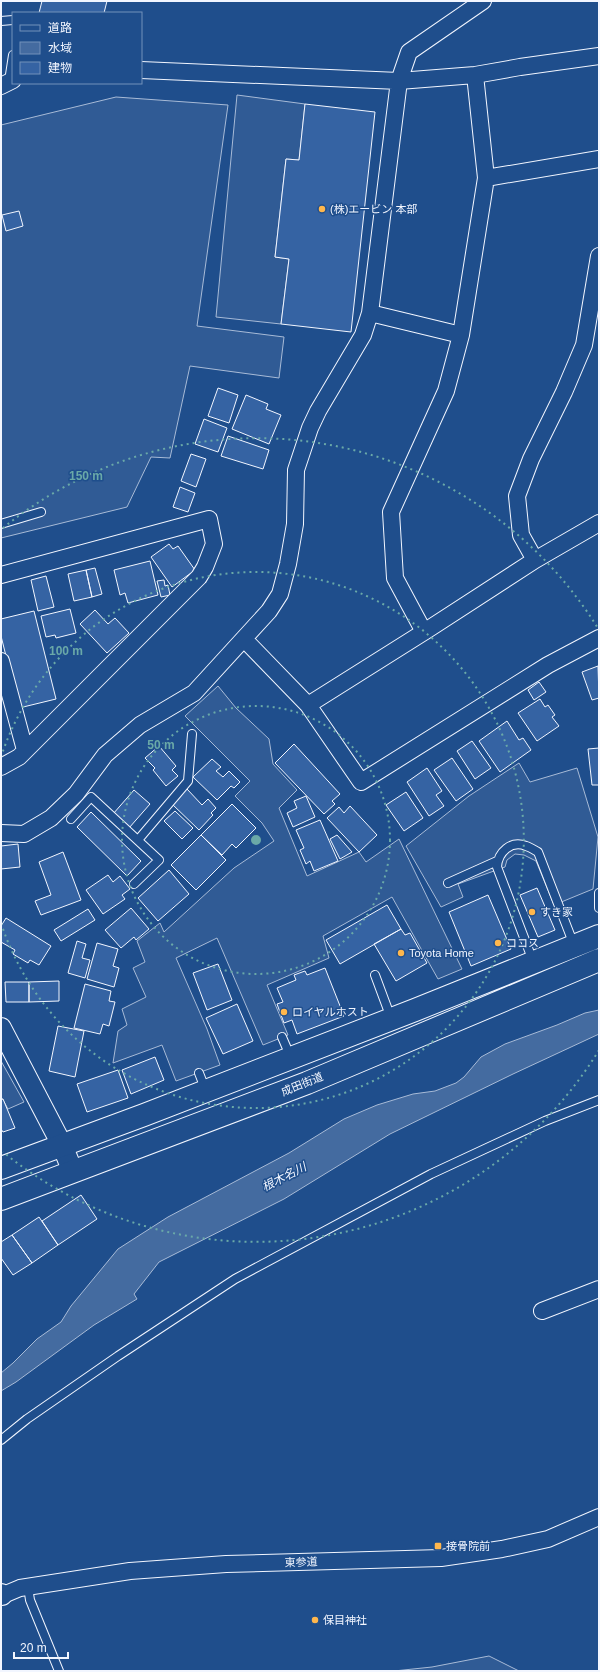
<svg xmlns="http://www.w3.org/2000/svg" width="600" height="1672" viewBox="0 0 600 1672" font-family="Arial,'Noto Sans JP',sans-serif">
  <style>
    .built { fill: #305b95; stroke: #a8bbd7 }
    .water { fill: #446ba0; stroke: #a8bbd7 }
    .building { fill: #3563a3; stroke: #f2f6ff }
    .lines { fill: none; stroke-linecap: round; stroke-linejoin: round }
    .service-casing { stroke: #f2f6ff; stroke-width: 10 }
    .minor-casing { stroke: #f2f6ff; stroke-width: 18 }
    .tertiary-casing { stroke: #f2f6ff; stroke-width: 22 }
    .trunk-casing { stroke: #f2f6ff; stroke-width: 24 }
    .service { stroke: #1f4e8c; stroke-width: 8 }
    .minor { stroke: #1f4e8c; stroke-width: 16 }
    .tertiary { stroke: #1f4e8c; stroke-width: 20 }
    .trunk { stroke: #1f4e8c; stroke-width: 22 }
    .ring { fill: none; stroke: #6aa9a8; stroke-width: 2; stroke-dasharray: 2 4 }
    .poi-dot { fill: #ffb74d; stroke: #1f4e8c; stroke-width: 1.5 }
    .labels { text-anchor: middle; dominant-baseline: central; stroke-width: 3; stroke-linejoin: round; paint-order: stroke }
    .poi-label { font-size: 11px; fill: #f2f6ff; stroke: #1f4e8c; text-anchor: start }
    .street-label { font-size: 11px; fill: #f2f6ff; stroke: #1f4e8c }
    .water-label { font-size: 12px; font-style: italic; fill: #f2f6ff; stroke: #1f4e8c }
    .centre { fill: #6aa9a8; stroke: #1f4e8c; stroke-width: 2 }
    .ring-label { font-size: 12px; text-anchor: middle; font-weight: bold; fill: #6aa9a8; stroke: #1f4e8c; stroke-width: 3; stroke-linejoin: round; paint-order: stroke }
  </style>
  <rect width="100%" height="100%" fill="#1f4e8c"/>
  <path class="built" d="M 237,95 L 305,104 L 299,160 L 286,159 L 275,257 L 289,259 L 281,324 L 216,317 Z
    M 116,97 L 228,105 L 197,326 L 284,337 L 279,378 L 190,366 L 170,458 L 151,457 L 127,507 L 1,538 L 1,125 Z
    M 218,686 L 236,708 L 269,739 L 273,764 L 297,790 L 279,808 L 307,876 L 359,852 L 366,862 L 399,839 L 462,969 L 438,979 L 392,897 L 323,936 L 329,958 L 267,985 L 288,1035 L 263,1045 L 217,938 L 176,958 L 207,1029 L 220,1065 L 176,1081 L 162,1045 L 113,1063 L 118,1031 L 127,1025 L 122,1009 L 146,997 L 133,968 L 145,962 L 137,941 L 160,923 L 164,932 L 234,868 L 274,841 L 262,823 L 235,796 L 250,781 L 185,716 Z
    M 519,763 L 530,782 L 577,768 L 598,837 L 593,889 L 554,905 L 536,861 L 524,855 L 515,854 L 507,860 L 505,867 L 458,884 L 463,897 L 441,907 L 406,846 L 469,796 Z
    M 1,1061 L 24,1102 L 8,1109 L 2,1098 L 1,1098 Z
    M 489,1656 L 519,1671 L 394,1671 L 432,1667 Z"/>
  <path class="water" d="M 599,1010 L 599,1034 L 513,1074 L 390,1134 L 284,1199 L 159,1262 L 134,1294 L 137,1299 L 94,1325 L 16,1382 L 1,1391 L 1,1373 L 13,1363 L 37,1339 L 61,1322 L 71,1306 L 118,1249 L 168,1217 L 289,1153 L 344,1119 L 377,1105 L 413,1094 L 435,1091 L 456,1083 L 464,1077 L 481,1057 L 505,1044 L 557,1025 L 585,1013 Z"/>
  <path class="building" d="M 42,1 L 107,1 L 104,13 L 39,13 Z
    M 305,104 L 375,112 L 351,332 L 281,324 L 289,259 L 275,257 L 286,159 L 299,160 Z
    M 19,211 L 23,226 L 6,231 L 2,215 Z
    M 218,388 L 238,395 L 229,423 L 208,416 Z
    M 246,395 L 268,404 L 266,409 L 281,415 L 269,444 L 232,429 Z
    M 204,419 L 227,428 L 218,452 L 195,444 Z
    M 228,436 L 269,450 L 263,469 L 221,456 Z
    M 191,454 L 206,459 L 196,487 L 181,481 Z
    M 180,487 L 195,493 L 188,512 L 173,507 Z
    M 169,544 L 173,549 L 178,546 L 195,570 L 172,587 L 151,557 Z
    M 150,561 L 158,595 L 128,603 L 125,593 L 120,595 L 114,570 Z
    M 95,568 L 102,594 L 92,597 L 86,570 Z
    M 86,570 L 92,597 L 74,601 L 68,574 Z
    M 46,576 L 54,607 L 38,611 L 31,580 Z
    M 164,580 L 165,586 L 168,585 L 170,595 L 161,597 L 157,581 Z
    M 70,609 L 76,633 L 56,638 L 55,635 L 46,637 L 41,616 Z
    M 95,610 L 108,624 L 115,618 L 129,633 L 107,653 L 80,624 Z
    M 34,611 L 56,699 L 19,708 L 1,636 L 1,619 Z
    M 598,666 L 599,698 L 592,700 L 582,672 Z
    M 539,682 L 546,692 L 534,700 L 528,690 Z
    M 540,699 L 545,707 L 548,705 L 555,715 L 552,717 L 559,726 L 537,741 L 518,713 Z
    M 507,721 L 519,740 L 523,738 L 531,750 L 500,772 L 479,741 Z
    M 472,741 L 491,768 L 475,779 L 457,751 Z
    M 294,744 L 340,794 L 332,801 L 335,804 L 324,814 L 275,763 Z
    M 159,746 L 176,766 L 172,770 L 178,776 L 166,786 L 153,770 L 155,768 L 145,758 Z
    M 599,748 L 599,785 L 592,785 L 588,749 Z
    M 452,758 L 473,789 L 456,801 L 434,770 Z
    M 212,759 L 221,767 L 216,771 L 223,777 L 229,771 L 240,782 L 234,788 L 231,786 L 217,800 L 193,777 Z
    M 427,768 L 442,791 L 436,795 L 444,806 L 429,816 L 407,782 Z
    M 187,789 L 202,805 L 208,799 L 216,808 L 211,813 L 213,815 L 199,830 L 172,804 Z
    M 134,790 L 150,804 L 129,828 L 113,814 Z
    M 406,792 L 423,818 L 404,831 L 386,805 Z
    M 306,796 L 315,817 L 293,827 L 287,813 L 297,808 L 294,801 Z
    M 232,804 L 256,828 L 236,848 L 232,844 L 222,855 L 201,835 Z
    M 350,806 L 377,835 L 359,852 L 327,818 L 339,807 L 344,813 Z
    M 175,811 L 193,828 L 182,839 L 164,821 Z
    M 91,812 L 141,861 L 127,876 L 77,827 Z
    M 320,820 L 338,861 L 314,871 L 310,861 L 306,864 L 300,850 L 304,848 L 296,830 Z
    M 201,835 L 226,860 L 196,890 L 171,865 Z
    M 337,835 L 352,852 L 340,859 L 330,839 Z
    M 18,844 L 20,867 L 1,869 L 1,846 Z
    M 63,852 L 81,900 L 41,915 L 35,901 L 51,895 L 39,862 Z
    M 169,870 L 189,894 L 158,921 L 138,898 Z
    M 108,875 L 113,882 L 120,876 L 130,889 L 122,895 L 125,899 L 103,914 L 86,890 Z
    M 537,888 L 555,930 L 538,937 L 520,895 Z
    M 488,895 L 511,949 L 471,966 L 449,912 Z
    M 387,905 L 401,929 L 340,964 L 326,940 Z
    M 131,908 L 149,929 L 136,940 L 134,937 L 121,948 L 105,930 Z
    M 88,909 L 95,920 L 61,941 L 54,930 Z
    M 6,918 L 51,946 L 39,965 L 30,960 L 28,963 L 13,954 L 15,950 L 1,942 L 1,926 Z
    M 401,929 L 405,935 L 410,933 L 427,963 L 396,981 L 374,944 Z
    M 77,941 L 86,944 L 82,958 L 90,960 L 85,978 L 68,973 Z
    M 97,943 L 118,949 L 113,966 L 119,968 L 114,987 L 87,979 Z
    M 218,964 L 232,1000 L 207,1010 L 193,973 Z
    M 325,968 L 344,1016 L 297,1034 L 292,1020 L 284,1023 L 277,1004 L 283,1002 L 277,988 L 296,980 L 294,975 L 305,971 L 307,975 Z
    M 59,981 L 59,1001 L 29,1002 L 29,982 Z
    M 5,982 L 29,982 L 29,1002 L 6,1002 Z
    M 85,984 L 111,991 L 109,1001 L 115,1002 L 109,1026 L 103,1024 L 100,1034 L 74,1028 Z
    M 237,1004 L 253,1041 L 223,1054 L 206,1018 Z
    M 58,1026 L 84,1031 L 75,1077 L 49,1071 Z
    M 155,1057 L 164,1080 L 131,1094 L 122,1070 Z
    M 118,1070 L 128,1098 L 87,1112 L 77,1084 Z
    M 3,1099 L 15,1128 L 3,1132 L 1,1129 L 1,1100 Z
    M 81,1195 L 97,1219 L 58,1245 L 42,1221 Z
    M 39,1217 L 58,1245 L 32,1263 L 12,1235 Z
    M 12,1235 L 32,1263 L 13,1275 L 1,1258 L 1,1242 Z"/>
  <g class="lines">
    <defs>
      <path id="service" d="M 1,21 L 13,20
        M 9,81 L 13,55
        M 1,524 L 41,512
        M 71,819 L 91,797 L 159,860 L 134,884
        M 138,840 L 188,781 L 192,734
        M 448,883 L 497,861
        M 599,893 L 599,908
        M 533,961 L 497,867 C 498,852 511,840 526,846 C 530,847 534,850 538,852 L 574,945
        M 375,975 L 391,1018
        M 282,1037 L 291,1058
        M 199,1073 L 206,1091
        M 1,1440 L 27,1419 L 118,1356 L 235,1279 L 431,1174 L 545,1121 L 599,1100
        M 28,1587 L 30,1600 L 59,1671"/>
      <path id="minor" d="M 141,70 L 399,81 L 475,75 L 520,67 L 599,56
        M 1,86 L 13,80
        M 486,178 L 599,159
        M 370,313 L 461,335
        M 535,560 L 521,535 L 517,496 L 531,459 L 564,392 L 584,345 L 599,256
        M 1,575 L 209,519 L 214,544 L 205,567 L 199,577 L 19,757 L 1,767
        M 424,632 L 535,560 L 599,523
        M 244,639 L 308,705 L 424,632 L 395,578 L 391,512 L 446,391 L 461,335 L 486,178 L 475,75
        M 1,661 L 25,750
        M 308,705 L 361,782 L 548,665 L 599,638
        M 1,833 L 24,834 L 51,818 L 76,794 L 105,755 L 140,725 L 194,693 L 269,611 L 280,594 L 288,564 L 295,524 L 296,470 L 310,428 L 318,411 L 363,335 L 370,313 L 399,81 L 409,52 L 483,1
        M 542,1311 L 599,1289
        M 1,1596 L 20,1588 L 130,1571 L 226,1564 L 441,1558 L 502,1549 L 548,1539 L 599,1517"/>
      <path id="tertiary" d="M 1,1028 L 62,1145 L 73,1172
        M 1,1594 L 2,1595"/>
      <path id="trunk" d="M 1,1168 L 144,1115 L 415,1010 L 599,936
        M 1,1199 L 307,1083 L 599,960"/>
    </defs>
    <use href="#service" class="service-casing"/>
    <use href="#minor" class="minor-casing"/>
    <use href="#tertiary" class="tertiary-casing"/>
    <use href="#trunk" class="trunk-casing"/>
    <use href="#service" class="service"/>
    <use href="#minor" class="minor"/>
    <use href="#tertiary" class="tertiary"/>
    <use href="#trunk" class="trunk"/>
  </g>
  <g class="ring">
    <circle cx="256" cy="840" r="134"/>
    <path d="M1 757A268 268 0 1 1 1 923"/>
    <path d="M599 1050A402 402 0 0 1 3 1152M3 528A402 402 0 0 1 599 630"/>
  </g>
  <g class="poi-dot">
    <circle cx="322" cy="209" r="4"/>
    <circle cx="532" cy="912" r="4"/>
    <circle cx="498" cy="943" r="4"/>
    <circle cx="401" cy="953" r="4"/>
    <circle cx="284" cy="1012" r="4"/>
    <rect x="434" y="1542" width="8" height="8" rx="2"/>
    <circle cx="315" cy="1620" r="4"/>
  </g>
  <g class="labels">
    <g class="poi-label">
      <text x="330" y="209">(株)エービン 本部</text>
      <text x="540" y="912">すき家</text>
      <text x="506" y="943">ココス</text>
      <text x="409" y="953">Toyota Home</text>
      <text x="292" y="1012">ロイヤルホスト</text>
      <text x="446" y="1546">接骨院前</text>
      <text x="323" y="1620">保目神社</text>
    </g>
    <g class="street-label">
      <text transform="translate(302 1084) rotate(-22)">成田街道</text>
      <text transform="translate(301 1562) rotate(-2)">東参道</text>
    </g>
    <g class="water-label">
      <text transform="translate(284 1177) rotate(-27)">根木名川</text>
    </g>
  </g>
  <circle cx="256" cy="840" r="6" class="centre"/>
  <g class="ring-label">
    <text x="86" y="480">150 m</text>
    <text x="66" y="655">100 m</text>
    <text x="161" y="749">50 m</text>
  </g>
  <rect width="600" height="1672" fill="none" stroke="#f2f6ff" stroke-width="4"/>
  <rect x="12" y="12" width="130" height="72" fill="#1f4e8c" stroke="#7391ba"/>
  <rect x="20" y="25" width="20" height="6" fill="#1f4e8c" stroke="#7391ba"/>
  <text x="48" y="32" font-size="12" fill="#f2f6ff">道路</text>
  <rect x="20" y="42" width="20" height="12" fill="#446ba0" stroke="#7391ba"/>
  <text x="48" y="52" font-size="12" fill="#f2f6ff">水域</text>
  <rect x="20" y="62" width="20" height="12" fill="#3563a3" stroke="#7391ba"/>
  <text x="48" y="72" font-size="12" fill="#f2f6ff">建物</text>
  <path d="M14 1652v6h54v-6" fill="none" stroke="#f2f6ff" stroke-width="2"/>
  <text x="20" y="1652" font-size="12" fill="#f2f6ff" stroke="#1f4e8c" stroke-width="3" paint-order="stroke">20 m</text>
</svg>
